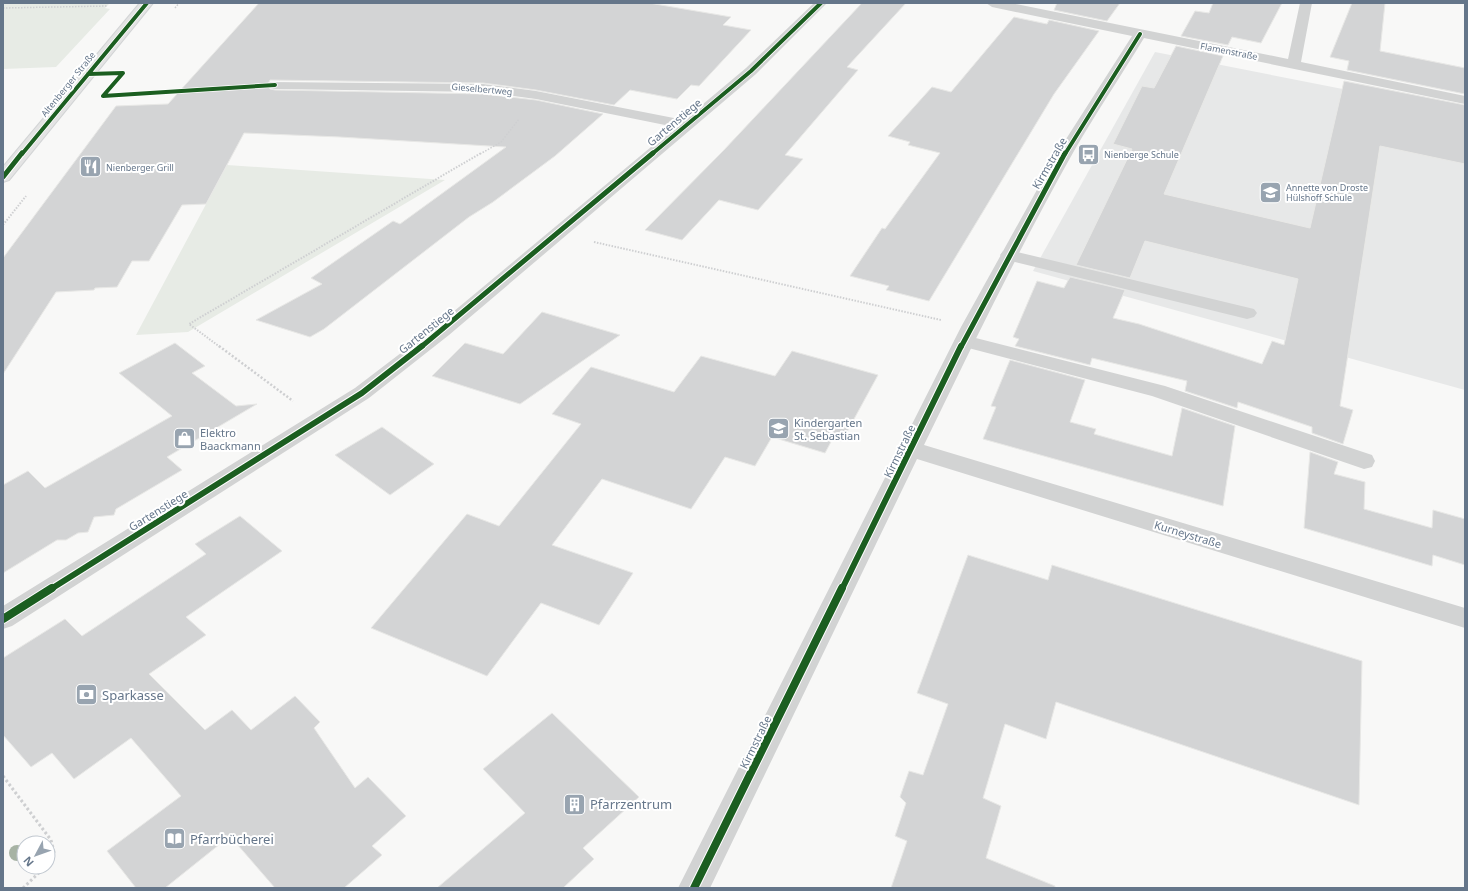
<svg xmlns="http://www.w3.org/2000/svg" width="1468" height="891" viewBox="0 0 1468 891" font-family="'Noto Sans',sans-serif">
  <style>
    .built { fill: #e7e8e8 }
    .green { fill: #e7ebe5 }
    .building { fill: #d3d4d5; stroke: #e8e8e6 }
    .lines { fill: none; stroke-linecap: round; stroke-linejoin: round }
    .secondary-casing { stroke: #d3d5d6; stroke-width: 2 }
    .path-far3 { stroke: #cecfd1; stroke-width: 1.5; stroke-dasharray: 1.5 1.5; stroke-linecap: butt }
    .path-far2 { stroke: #cecfd1; stroke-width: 2; stroke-dasharray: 1.5 1.5; stroke-linecap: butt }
    .path-far1 { stroke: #cecfd1; stroke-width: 2.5; stroke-dasharray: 2 2; stroke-linecap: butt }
    .path { stroke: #cecfd1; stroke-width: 3; stroke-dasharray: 2.5 2.5; stroke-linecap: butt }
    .lane { fill: #d2d3d3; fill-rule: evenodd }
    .street { fill: #d2d3d3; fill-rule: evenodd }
    .secondary { fill: #e4e4e4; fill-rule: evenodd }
    .cycleway-far3-casing { stroke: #fff; stroke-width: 5.5 }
    .cycleway-far2-casing { stroke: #fff; stroke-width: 7 }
    .cycleway-far1-casing { stroke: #fff; stroke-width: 8 }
    .cycleway-casing { stroke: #fff; stroke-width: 10 }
    .cycleway-far3 { stroke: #1b5e20; stroke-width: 4 }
    .cycleway-far2 { stroke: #1b5e20; stroke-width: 5 }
    .cycleway-far1 { stroke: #1b5e20; stroke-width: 6 }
    .cycleway { stroke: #1b5e20; stroke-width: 8 }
    .tree { fill: #a7b3a4 }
    .labels { text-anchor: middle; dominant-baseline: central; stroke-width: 4; stroke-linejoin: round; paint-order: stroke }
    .far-street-label { font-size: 9px; fill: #65768a; stroke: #fff }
    .far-poi-label { font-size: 9px; fill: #65768a; stroke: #fff; text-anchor: start }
    .street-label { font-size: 11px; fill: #65768a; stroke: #fff }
    .poi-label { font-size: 11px; fill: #65768a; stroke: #fff; text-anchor: start }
    .near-poi-label { font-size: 13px; fill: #65768a; stroke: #fff; text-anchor: start }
  </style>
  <rect width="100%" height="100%" fill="#f8f8f7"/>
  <path class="built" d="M 1155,52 L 1465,113 L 1465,390 L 1033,271 Z"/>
  <path class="green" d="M 3,3 L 115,3 L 109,4 L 105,8 L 110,9 L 56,67 L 3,69 Z
    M 227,165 L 445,180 L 188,332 L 136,335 Z"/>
  <path class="building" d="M 259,3 L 649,3 L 731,17 L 723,25 L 751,30 L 699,86 L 691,85 L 677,99 L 630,90 L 614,105 L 536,90 L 483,83 L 270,80 L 267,86 L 270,89 L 275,90 L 483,94 L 536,100 L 603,114 L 555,156 L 493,202 L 469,217 L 324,329 L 310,337 L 256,320 L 322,284 L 311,278 L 393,221 L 400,224 L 506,147 L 340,137 L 244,133 L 206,204 L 182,205 L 149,261 L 132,261 L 117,287 L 95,288 L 94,290 L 56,292 L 3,374 L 3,258 L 116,106 L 168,104 Z
    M 862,3 L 906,3 L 847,67 L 858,70 L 785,155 L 803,159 L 758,210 L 719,200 L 682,240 L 645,230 L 723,151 Z
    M 1057,3 L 1120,3 L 1107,21 L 1054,10 Z
    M 1213,3 L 1282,3 L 1261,43 L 1232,37 L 1228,45 L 1181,36 L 1195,11 L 1209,13 Z
    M 1352,3 L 1385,3 L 1380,51 L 1465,68 L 1465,94 L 1347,70 L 1349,61 L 1330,57 Z
    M 1014,17 L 1047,24 L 1049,20 L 1099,31 L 1054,94 L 929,301 L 886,290 L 889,286 L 850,276 L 882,228 L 885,229 L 940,153 L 908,145 L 910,142 L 888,136 L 932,87 L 951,92 Z
    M 1176,46 L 1223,56 L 1164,194 L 1310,228 L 1344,81 L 1465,105 L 1465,164 L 1380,146 L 1340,406 L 1353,410 L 1343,444 L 1312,433 L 1312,427 L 1238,402 L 1237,408 L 1185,391 L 1187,381 L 1092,358 L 1090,365 L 1015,346 L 1019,339 L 1013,337 L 1037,281 L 1064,288 L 1070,277 L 1125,290 L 1113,318 L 1139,324 L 1262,364 L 1272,341 L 1284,345 L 1298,279 L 1145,241 L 1130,278 L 1076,265 L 1132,149 L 1113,144 L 1142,86 L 1154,88 Z
    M 542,312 L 620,335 L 520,404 L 432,376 L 465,343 L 503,354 Z
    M 175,343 L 205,366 L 192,373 L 236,406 L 257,404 L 167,457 L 182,470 L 116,509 L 114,515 L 94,517 L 88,532 L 78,533 L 66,540 L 57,540 L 3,573 L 3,485 L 28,471 L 45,488 L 172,416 L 119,373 Z
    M 792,351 L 878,375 L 842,441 L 833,438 L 825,453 L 772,437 L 755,466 L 725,457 L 691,509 L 602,479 L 552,545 L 633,573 L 599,625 L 541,603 L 487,676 L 371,628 L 467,514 L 499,526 L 581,424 L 552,414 L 591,367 L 674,392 L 701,356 L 775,376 Z
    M 1010,360 L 1085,380 L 1070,422 L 1096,429 L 1094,434 L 1172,456 L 1182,408 L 1235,426 L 1223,506 L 983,439 L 996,407 L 991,406 Z
    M 382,427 L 434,464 L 390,495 L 335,455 Z
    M 1310,452 L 1338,462 L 1334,474 L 1365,482 L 1364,509 L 1432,528 L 1433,510 L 1465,519 L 1465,565 L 1433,555 L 1432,566 L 1304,528 Z
    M 240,516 L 282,551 L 186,617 L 206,635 L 149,674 L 205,730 L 232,710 L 251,730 L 295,696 L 320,722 L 314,728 L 355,788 L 368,777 L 406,816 L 372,846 L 382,855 L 344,888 L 275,888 L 230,836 L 165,888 L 136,888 L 107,851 L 181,796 L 131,738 L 74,779 L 52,753 L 31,767 L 3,735 L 3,658 L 65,619 L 82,636 L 206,554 L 195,544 Z
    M 968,555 L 1048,580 L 1052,565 L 1362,661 L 1359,805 L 1056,702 L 1046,739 L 1005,724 L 983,798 L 1001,806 L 986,858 L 1055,886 L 1055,888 L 891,888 L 907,841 L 895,836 L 906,803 L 900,797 L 909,771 L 923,775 L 948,704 L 917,693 Z
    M 552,713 L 639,797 L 583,848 L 594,859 L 563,888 L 437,888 L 525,813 L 483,769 Z"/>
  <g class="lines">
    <defs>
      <path id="secondary" d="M 140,3 L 153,3 L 9,180 L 3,182 L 3,167 Z"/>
    </defs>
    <use href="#secondary" class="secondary-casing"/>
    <path class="path-far3" d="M 3,8 L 108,6
      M 175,8 L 179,3
      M 480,154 L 501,142 L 519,119"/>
    <path class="path-far2" d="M 3,225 L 26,196
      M 594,242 L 941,320
      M 220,347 L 189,324 L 481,153"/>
    <path class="path-far1" d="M 219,346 L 293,401"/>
    <path class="path" d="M 3,776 L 51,840 L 54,852 L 48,862
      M 23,888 L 45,867"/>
    <path class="lane" d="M 1009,250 L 1254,309 L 1257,313 L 1254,317 L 1247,319 L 1003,259 L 1000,255 L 1003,251 Z
      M 964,335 L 1165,386 L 1372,455 L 1375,461 L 1372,467 L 1364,469 L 1152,396 L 957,345 L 954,341 L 957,337 Z"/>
    <path class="street" d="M 814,3 L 827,3 L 756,74 L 449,335 L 369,398 L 12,626 L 3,629 L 3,606 L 355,388 L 435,327 L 675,127 L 536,99 L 483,92 L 275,89 L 270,88 L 268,85 L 270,82 L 483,84 L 536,91 L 684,120 L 746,68 Z
      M 986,3 L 1011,3 L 1288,59 L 1300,3 L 1312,3 L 1301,62 L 1465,96 L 1465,104 L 1144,38 C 1121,76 1096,113 1074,151 C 1020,247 972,346 924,445 L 1465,608 L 1465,628 L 917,459 L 710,888 L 678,888 L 961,327 L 1059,150 L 1132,36 L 992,7 Z"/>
    <use href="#secondary" class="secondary"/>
    <defs>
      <path id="cycleway-far3" d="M 88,74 L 123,73 L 103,96 L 275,85
        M 22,154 L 147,3
        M 652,154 L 751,71 L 821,3
        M 1065,154 L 1140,34"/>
      <path id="cycleway-far2" d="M 3,177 L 22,153
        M 421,347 L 653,153
        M 961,347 L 1065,153"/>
      <path id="cycleway-far1" d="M 51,589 L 362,393 L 422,346
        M 842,589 L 961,346"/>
      <path id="cycleway" d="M 3,619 L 52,588
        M 694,888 L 842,588"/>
    </defs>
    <use href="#cycleway-far3" class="cycleway-far3-casing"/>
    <use href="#cycleway-far2" class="cycleway-far2-casing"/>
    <use href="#cycleway-far1" class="cycleway-far1-casing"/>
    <use href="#cycleway" class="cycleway-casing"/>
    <use href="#cycleway-far3" class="cycleway-far3"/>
    <use href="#cycleway-far2" class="cycleway-far2"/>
    <use href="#cycleway-far1" class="cycleway-far1"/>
    <use href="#cycleway" class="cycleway"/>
  </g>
  <circle class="tree" cx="17" cy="853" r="8"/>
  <defs>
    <symbol id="bus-square" viewBox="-11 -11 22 22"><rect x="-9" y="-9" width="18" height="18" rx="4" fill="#98a4b0" stroke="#fff"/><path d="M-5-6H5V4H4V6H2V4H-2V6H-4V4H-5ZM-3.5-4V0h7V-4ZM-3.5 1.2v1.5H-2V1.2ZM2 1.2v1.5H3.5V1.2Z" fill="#fff"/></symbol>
    <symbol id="restaurant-square" viewBox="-11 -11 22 22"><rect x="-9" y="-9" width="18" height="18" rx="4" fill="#98a4b0" stroke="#fff"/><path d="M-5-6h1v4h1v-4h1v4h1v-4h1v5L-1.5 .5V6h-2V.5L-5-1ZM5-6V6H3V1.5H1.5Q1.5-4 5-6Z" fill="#fff"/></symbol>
    <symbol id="school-square" viewBox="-11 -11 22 22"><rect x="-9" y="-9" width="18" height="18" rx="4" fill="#98a4b0" stroke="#fff"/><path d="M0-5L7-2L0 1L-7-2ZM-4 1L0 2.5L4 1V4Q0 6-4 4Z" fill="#fff"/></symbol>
    <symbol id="shop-square" viewBox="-11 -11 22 22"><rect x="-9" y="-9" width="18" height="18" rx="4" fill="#98a4b0" stroke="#fff"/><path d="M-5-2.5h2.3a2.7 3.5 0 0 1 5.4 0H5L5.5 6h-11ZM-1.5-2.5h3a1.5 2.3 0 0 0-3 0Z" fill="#fff"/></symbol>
    <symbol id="bank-square" viewBox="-11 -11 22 22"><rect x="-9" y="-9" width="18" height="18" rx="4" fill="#98a4b0" stroke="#fff"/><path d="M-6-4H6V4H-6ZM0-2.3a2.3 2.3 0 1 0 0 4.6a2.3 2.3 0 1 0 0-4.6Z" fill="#fff"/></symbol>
    <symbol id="building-square" viewBox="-11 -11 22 22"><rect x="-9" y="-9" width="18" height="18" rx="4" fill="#98a4b0" stroke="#fff"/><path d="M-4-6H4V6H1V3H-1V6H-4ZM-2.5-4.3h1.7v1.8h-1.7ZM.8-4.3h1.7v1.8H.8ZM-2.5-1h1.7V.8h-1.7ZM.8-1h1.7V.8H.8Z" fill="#fff"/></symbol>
    <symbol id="library-square" viewBox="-11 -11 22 22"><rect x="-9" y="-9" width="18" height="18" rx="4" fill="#98a4b0" stroke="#fff"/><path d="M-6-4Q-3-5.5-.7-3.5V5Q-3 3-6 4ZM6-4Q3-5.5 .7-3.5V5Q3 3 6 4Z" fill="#fff"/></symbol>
  </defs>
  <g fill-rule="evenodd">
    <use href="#bus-square" x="1076" y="142" width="25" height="25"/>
    <use href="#restaurant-square" x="78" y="154" width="25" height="25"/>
    <use href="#school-square" x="1258" y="180" width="25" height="25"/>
    <use href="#school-square" x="766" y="416" width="25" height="25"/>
    <use href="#shop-square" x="172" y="426" width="25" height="25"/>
    <use href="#bank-square" x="74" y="682" width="25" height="25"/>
    <use href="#building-square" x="562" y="792" width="25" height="25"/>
    <use href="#library-square" x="162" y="826" width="25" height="25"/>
  </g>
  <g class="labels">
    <g class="far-street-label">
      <text transform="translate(1229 51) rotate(11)">Flamenstraße</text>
      <text transform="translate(68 84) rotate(-51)">Altenberger Straße</text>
      <text transform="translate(482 89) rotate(5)">Gieselbertweg</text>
    </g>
    <g class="far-poi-label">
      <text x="1104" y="154">Nienberge Schule</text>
      <text x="106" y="167">Nienberger Grill</text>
      <text x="1286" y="187">Annette von Droste<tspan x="1286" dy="10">Hülshoff Schule</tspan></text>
    </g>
    <g class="street-label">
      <text transform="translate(674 122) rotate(-40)">Gartenstiege</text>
      <text transform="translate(1049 163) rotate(-60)">Kirmstraße</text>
      <text transform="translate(426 330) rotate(-39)">Gartenstiege</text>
      <text transform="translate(899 451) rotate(-64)">Kirmstraße</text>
      <text transform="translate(158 510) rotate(-32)">Gartenstiege</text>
      <text transform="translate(1188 534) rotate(17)">Kurneystraße</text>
      <text transform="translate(755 742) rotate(-64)">Kirmstraße</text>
    </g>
    <g class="poi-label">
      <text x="794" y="422">Kindergarten<tspan x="794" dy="13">St. Sebastian</tspan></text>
      <text x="200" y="432">Elektro<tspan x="200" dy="13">Baackmann</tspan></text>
    </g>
    <g class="near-poi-label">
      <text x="102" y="695">Sparkasse</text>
      <text x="590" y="804">Pfarrzentrum</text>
      <text x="190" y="839">Pfarrbücherei</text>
    </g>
  </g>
  <rect width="1468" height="891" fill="none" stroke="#65768a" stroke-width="8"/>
  <g transform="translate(36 855) rotate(229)"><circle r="19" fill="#ffffff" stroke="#c1c8d0"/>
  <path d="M0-3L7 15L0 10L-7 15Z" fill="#98a4b0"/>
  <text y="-6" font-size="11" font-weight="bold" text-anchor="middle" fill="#65768a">N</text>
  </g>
</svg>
